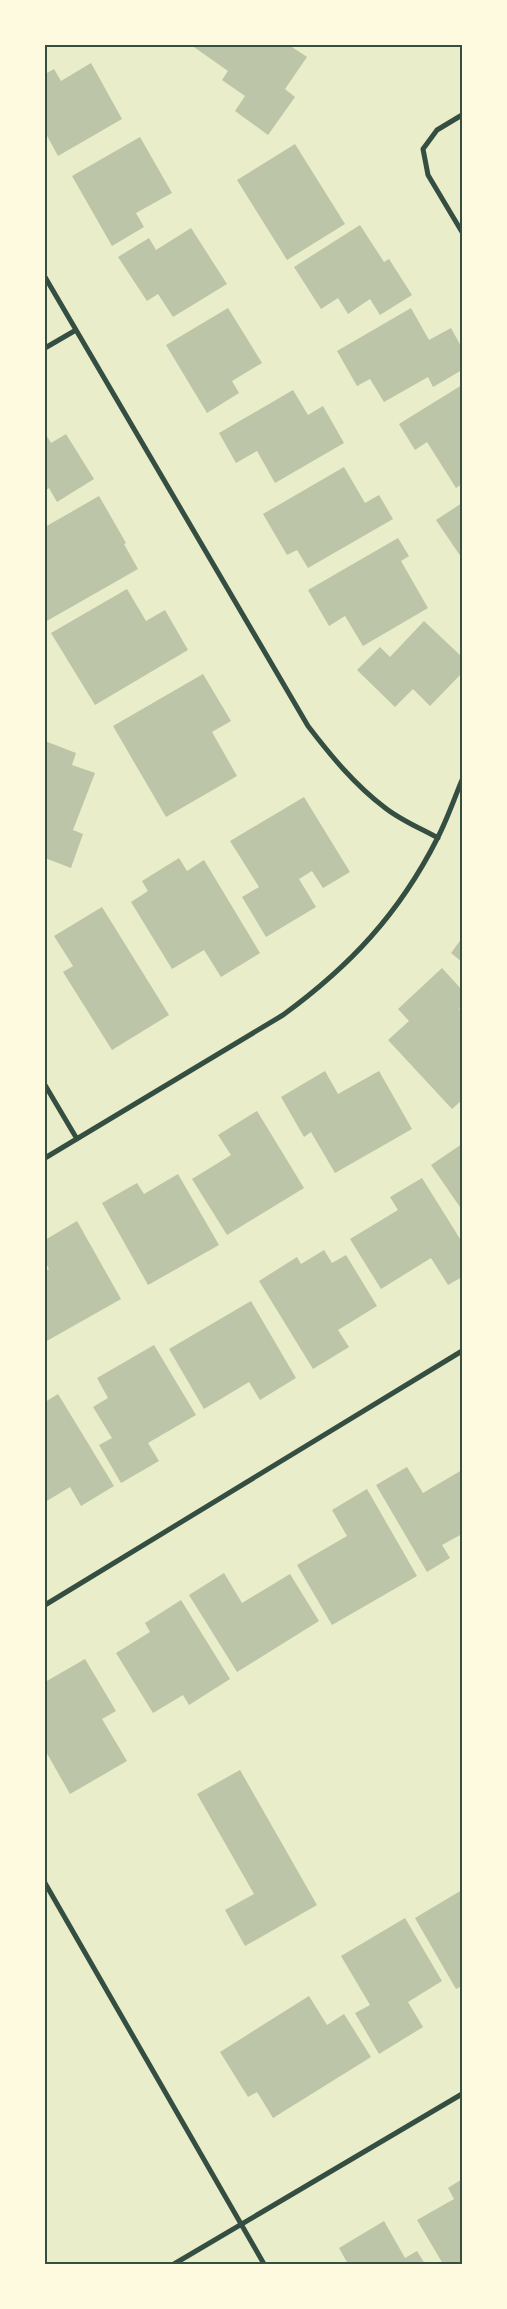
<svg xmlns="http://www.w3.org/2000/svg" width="507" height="2309" viewBox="0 0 507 2309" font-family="Arial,sans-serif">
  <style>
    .building { fill: #bcc5a7 }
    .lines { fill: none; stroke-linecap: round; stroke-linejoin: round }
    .minor { stroke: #344e41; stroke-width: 5 }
    .neatline { fill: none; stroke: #344e41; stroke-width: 2 }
  </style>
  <rect width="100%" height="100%" fill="#e9edc9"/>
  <path class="building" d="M 191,45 L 289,45 L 307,57 L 285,89 L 295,97 L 268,135 L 235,111 L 245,96 L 222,80 L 228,71 Z
    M 91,63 L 122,119 L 58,156 L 45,132 L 45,74 L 54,69 L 61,81 Z
    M 140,137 L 172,193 L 136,213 L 144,227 L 112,246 L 72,176 Z
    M 295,144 L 345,224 L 287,260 L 237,180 Z
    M 360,225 L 384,262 L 389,259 L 412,295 L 380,315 L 370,299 L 348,314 L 338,298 L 321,309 L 294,267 Z
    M 191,228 L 227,284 L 173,317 L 158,294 L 147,301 L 118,257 L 149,238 L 156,250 Z
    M 228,308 L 262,363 L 232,381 L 239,393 L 207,413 L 166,345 Z
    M 411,308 L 429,340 L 451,328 L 462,348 L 462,370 L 433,387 L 428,377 L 384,402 L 370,379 L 357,386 L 337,351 Z
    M 462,385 L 462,484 L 456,488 L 427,442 L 415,450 L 399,424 Z
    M 293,390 L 308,415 L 323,406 L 344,443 L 275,483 L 257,451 L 236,463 L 219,433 Z
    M 45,433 L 51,443 L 66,434 L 94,479 L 57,502 L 49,488 L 45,491 Z
    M 344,467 L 365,503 L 379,495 L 393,519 L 308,568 L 297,550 L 287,555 L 263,514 Z
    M 99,496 L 126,543 L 124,544 L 138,569 L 45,622 L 45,527 Z
    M 462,503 L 462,556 L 461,557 L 436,520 Z
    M 398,538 L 409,556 L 401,561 L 428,608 L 363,646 L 345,616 L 329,626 L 308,590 Z
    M 127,589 L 146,621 L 165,610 L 188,650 L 95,705 L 51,633 Z
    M 424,621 L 462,657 L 462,673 L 430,706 L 413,689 L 395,707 L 357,670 L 380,647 L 390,657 Z
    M 203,674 L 231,721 L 212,732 L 237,776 L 166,817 L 113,726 Z
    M 45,741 L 76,753 L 72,765 L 95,773 L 73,830 L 83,834 L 71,868 L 45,858 Z
    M 304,797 L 350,872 L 323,888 L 312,871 L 299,879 L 316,907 L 266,937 L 242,897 L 259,887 L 230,841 Z
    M 179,858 L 187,871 L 204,860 L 260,953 L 221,977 L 204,950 L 172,969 L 131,902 L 148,891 L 142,881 Z
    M 102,907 L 169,1015 L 112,1050 L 63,972 L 73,966 L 54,936 Z
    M 462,938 L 462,962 L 451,953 Z
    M 442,968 L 462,990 L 462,1007 L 459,1009 L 462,1012 L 462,1100 L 452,1109 L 388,1040 L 409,1021 L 398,1009 Z
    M 325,1071 L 338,1094 L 379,1071 L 412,1129 L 335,1173 L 311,1132 L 304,1137 L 281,1097 Z
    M 257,1111 L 304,1188 L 227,1235 L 192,1179 L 231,1155 L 218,1135 Z
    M 462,1144 L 462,1210 L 431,1165 Z
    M 178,1174 L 219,1245 L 148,1285 L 102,1203 L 137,1183 L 144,1194 Z
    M 422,1178 L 462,1242 L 462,1277 L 448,1285 L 431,1258 L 381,1289 L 350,1239 L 398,1210 L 390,1197 Z
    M 77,1221 L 121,1299 L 45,1342 L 45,1271 L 49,1269 L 45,1262 L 45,1240 Z
    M 324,1250 L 332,1263 L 346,1255 L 377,1306 L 338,1330 L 349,1347 L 313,1369 L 259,1281 L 297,1257 L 301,1264 Z
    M 251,1301 L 296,1378 L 260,1400 L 249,1382 L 204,1409 L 169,1349 Z
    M 154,1345 L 196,1415 L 148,1443 L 159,1461 L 121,1483 L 99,1445 L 112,1438 L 93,1407 L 108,1398 L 97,1378 Z
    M 58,1394 L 114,1486 L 81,1506 L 70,1487 L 45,1502 L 45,1402 Z
    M 407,1467 L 423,1493 L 462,1470 L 462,1534 L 442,1545 L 450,1558 L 427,1572 L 376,1485 Z
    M 367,1489 L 417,1576 L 332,1625 L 297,1565 L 347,1536 L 332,1510 Z
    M 224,1573 L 242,1603 L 290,1574 L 319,1621 L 237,1672 L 189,1595 Z
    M 181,1600 L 230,1679 L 189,1705 L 183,1695 L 153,1713 L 116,1653 L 150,1632 L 145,1623 Z
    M 85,1659 L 116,1711 L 102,1719 L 127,1761 L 70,1794 L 45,1750 L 45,1682 Z
    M 240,1770 L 317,1905 L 245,1946 L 225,1910 L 254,1894 L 197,1794 Z
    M 462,1890 L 462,1986 L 456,1989 L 415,1918 Z
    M 405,1918 L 442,1981 L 408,2002 L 423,2027 L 379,2054 L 355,2013 L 370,2005 L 341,1956 Z
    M 309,1996 L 327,2025 L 344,2014 L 371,2057 L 273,2118 L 257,2092 L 248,2097 L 220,2052 Z
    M 462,2179 L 462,2264 L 443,2264 L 417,2220 L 454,2199 L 448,2188 Z
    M 384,2221 L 405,2258 L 417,2251 L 425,2264 L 348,2264 L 339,2248 Z"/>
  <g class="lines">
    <path class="minor" d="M 462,115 L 437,130 L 423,149 L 428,175 L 462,232
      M 45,277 L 308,726 C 331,756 355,785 384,807 C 400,820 420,828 438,838
      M 45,348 L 76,330
      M 45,1085 L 77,1139
      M 45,1158 L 283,1015 C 350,966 399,914 437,839 C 447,820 454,799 462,780
      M 45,1605 L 462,1351
      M 45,1883 L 264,2264
      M 174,2264 L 462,2094"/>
  </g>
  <rect width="507" height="2309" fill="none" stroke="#fefae0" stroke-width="92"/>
  <rect x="46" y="46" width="415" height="2217" class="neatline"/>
</svg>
